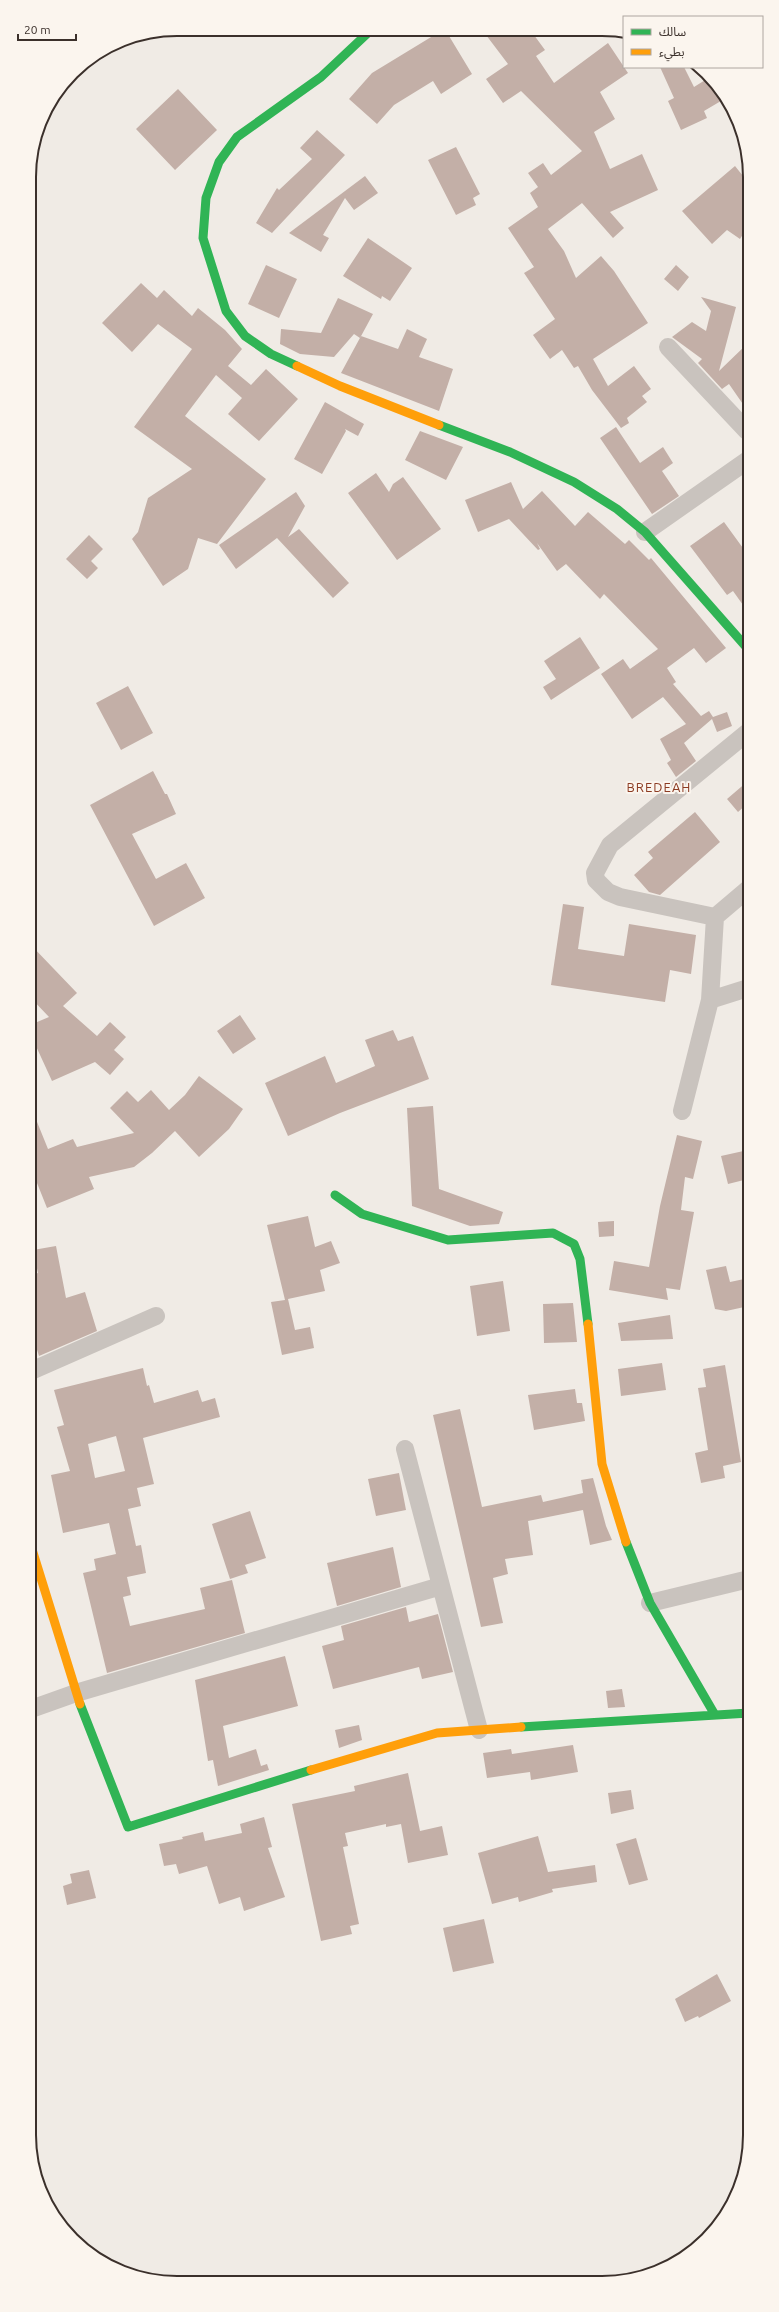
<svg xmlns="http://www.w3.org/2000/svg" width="779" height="2312" viewBox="0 0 779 2312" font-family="Ubuntu,'Noto Sans Arabic',sans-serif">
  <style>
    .building { fill: #c3afa7; fill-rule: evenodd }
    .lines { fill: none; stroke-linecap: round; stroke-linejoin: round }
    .street { stroke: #c9c3be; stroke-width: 18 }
    .fast { stroke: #30b455; stroke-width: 9 }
    .slow { stroke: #ff9f0a; stroke-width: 9 }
    .labels { text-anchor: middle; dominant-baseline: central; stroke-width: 4; stroke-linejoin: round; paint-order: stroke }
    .quarter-label { font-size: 13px; letter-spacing: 1px; fill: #8c3b22; stroke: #fbf5ee }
    .rim { fill: none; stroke: #3b302b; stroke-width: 2 }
  </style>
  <rect width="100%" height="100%" fill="#f0ebe5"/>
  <path class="building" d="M 441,31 L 446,31 L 472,74 L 441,94 L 433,81 L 394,105 L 377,124 L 349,99 L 372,73 Z
    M 483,31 L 531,31 L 545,50 L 536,56 L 554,83 L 608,43 L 628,73 L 600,92 L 615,119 L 594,132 L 610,169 L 642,154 L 658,190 L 610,212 L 624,228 L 613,238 L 582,203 L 548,229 L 564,251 L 576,278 L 601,256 L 614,271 L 648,323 L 593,359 L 608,386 L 634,366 L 651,389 L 642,396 L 647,402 L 627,418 L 629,423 L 621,428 L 592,390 L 578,366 L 574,368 L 562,350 L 550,359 L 533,335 L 555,319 L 524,273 L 534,267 L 508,228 L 538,207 L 530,193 L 538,187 L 528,173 L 543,163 L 551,175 L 582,151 L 521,91 L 503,103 L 486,79 L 508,64 Z
    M 660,67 L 684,67 L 694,87 L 710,77 L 726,98 L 704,111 L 707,118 L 681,130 L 668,101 L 674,98 Z
    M 178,89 L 217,130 L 175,170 L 136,129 Z
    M 317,130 L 345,155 L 272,233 L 256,223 L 277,188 L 279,190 L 312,159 L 300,148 Z
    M 456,147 L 480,194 L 473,198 L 476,205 L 456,215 L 428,160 Z
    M 735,166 L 747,181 L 747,228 L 740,239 L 727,230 L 712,244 L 682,211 Z
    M 365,176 L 378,193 L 354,210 L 345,198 L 323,235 L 329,238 L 321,252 L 289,233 Z
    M 368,238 L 412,268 L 390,301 L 382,296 L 381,299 L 343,276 Z
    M 266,265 L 297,279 L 279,318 L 248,304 Z
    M 676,265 L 689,277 L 678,291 L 664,279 Z
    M 141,283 L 157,298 L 164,290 L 192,316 L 198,308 L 225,330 L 242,349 L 228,366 L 251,385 L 266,369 L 298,399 L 259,441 L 228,414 L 242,398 L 216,375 L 185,416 L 266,479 L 217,544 L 198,538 L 188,569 L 163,586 L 132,539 L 138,532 L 148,498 L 192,469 L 134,427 L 192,349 L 158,324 L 132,352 L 102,323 Z
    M 701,297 L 736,307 L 719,371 L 747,344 L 747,410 L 729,384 L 722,389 L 698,363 L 702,359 L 672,337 L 692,322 L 706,331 L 711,311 Z
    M 338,298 L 373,314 L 360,338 L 354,334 L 334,357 L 300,354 L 280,344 L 281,329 L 321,333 Z
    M 407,329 L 427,339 L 419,357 L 453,369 L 439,411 L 341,373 L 361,336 L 398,349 Z
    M 325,402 L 364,424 L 358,436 L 345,429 L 346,431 L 322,474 L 294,459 Z
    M 616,427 L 640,463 L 663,447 L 673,463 L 662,471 L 679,496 L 652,514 L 600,438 Z
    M 420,431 L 463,447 L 446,480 L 405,460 Z
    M 376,473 L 389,492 L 393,484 L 403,477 L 441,529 L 397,560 L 348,493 Z
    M 511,482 L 523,509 L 542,491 L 575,526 L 588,512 L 625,544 L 629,540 L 649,560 L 651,558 L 726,648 L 706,663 L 694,648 L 667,668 L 676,682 L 673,684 L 701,716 L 709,711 L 713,717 L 727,712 L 732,726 L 717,732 L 712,719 L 684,743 L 696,761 L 676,777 L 667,763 L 671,760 L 660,739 L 686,724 L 663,697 L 632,719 L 601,674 L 623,659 L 630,669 L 658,649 L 604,594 L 600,599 L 566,564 L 557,571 L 537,543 L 540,549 L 538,550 L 509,519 L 478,532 L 465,500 Z
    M 296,492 L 305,506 L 288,537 L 299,529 L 349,583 L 333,598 L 277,538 L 236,569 L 219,545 Z
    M 724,522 L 748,555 L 748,612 L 733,591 L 727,595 L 690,546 Z
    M 89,535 L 103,549 L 91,561 L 98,568 L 87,579 L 66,559 Z
    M 580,637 L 600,668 L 551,700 L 543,687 L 556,679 L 544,661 Z
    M 128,686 L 153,733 L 121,750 L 96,703 Z
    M 153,771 L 165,794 L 167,794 L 176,814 L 132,834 L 156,879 L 186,863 L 205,898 L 154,926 L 90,805 Z
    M 748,781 L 748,803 L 738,812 L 727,799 Z
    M 695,812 L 720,842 L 660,895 L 649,892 L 634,875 L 653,858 L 648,852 Z
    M 563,904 L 584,907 L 578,949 L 624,956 L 629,924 L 696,935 L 691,974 L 670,970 L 665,1002 L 551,985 Z
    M 30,944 L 77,993 L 63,1006 L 97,1036 L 110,1022 L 126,1037 L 114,1050 L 124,1059 L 110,1075 L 95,1062 L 52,1081 L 35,1044 L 30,1046 L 30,1025 L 49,1017 L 30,997 Z
    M 240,1015 L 256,1039 L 233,1054 L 217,1031 Z
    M 393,1030 L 398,1041 L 413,1036 L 429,1079 L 340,1113 L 288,1136 L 265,1083 L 325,1056 L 336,1083 L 375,1066 L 365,1040 Z
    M 199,1076 L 243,1109 L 229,1129 L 199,1157 L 175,1131 L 152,1153 L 134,1167 L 89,1177 L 94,1189 L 47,1208 L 31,1168 L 31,1107 L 48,1149 L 73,1139 L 77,1147 L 134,1133 L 110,1108 L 127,1091 L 138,1102 L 151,1090 L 169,1110 L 185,1095 Z
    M 433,1106 L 439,1189 L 503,1212 L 499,1224 L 470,1226 L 412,1206 L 407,1108 Z
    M 677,1135 L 702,1141 L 693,1179 L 685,1177 L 681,1210 L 694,1212 L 680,1290 L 666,1288 L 668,1300 L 609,1290 L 614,1261 L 649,1267 L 660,1206 Z
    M 748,1150 L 748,1179 L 728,1184 L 721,1156 Z
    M 308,1216 L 315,1247 L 331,1241 L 340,1263 L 320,1270 L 325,1291 L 288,1299 L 295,1330 L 310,1327 L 314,1348 L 282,1355 L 271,1302 L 285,1300 L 267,1225 Z
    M 614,1221 L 614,1236 L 599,1237 L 598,1222 Z
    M 56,1246 L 66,1298 L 85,1292 L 97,1331 L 39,1356 L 33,1337 L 31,1337 L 31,1275 L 38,1273 L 33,1250 Z
    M 726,1266 L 730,1282 L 749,1278 L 749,1306 L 726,1311 L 715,1309 L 706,1270 Z
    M 503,1281 L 510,1331 L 477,1336 L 470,1286 Z
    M 573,1303 L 577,1342 L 544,1343 L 543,1304 Z
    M 670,1315 L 673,1339 L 621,1341 L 618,1323 Z
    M 662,1363 L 666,1390 L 621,1396 L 618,1369 Z
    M 725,1365 L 741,1462 L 723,1466 L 725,1478 L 701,1483 L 695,1453 L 708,1450 L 698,1388 L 706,1387 L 703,1369 Z
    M 143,1368 L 147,1386 L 149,1385 L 154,1403 L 198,1390 L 202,1402 L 215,1398 L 220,1417 L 143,1438 L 154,1484 L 137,1488 L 141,1506 L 128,1509 L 136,1546 L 141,1545 L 146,1573 L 127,1577 L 131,1595 L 123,1597 L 130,1626 L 205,1609 L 200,1588 L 232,1580 L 245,1633 L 107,1673 L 83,1573 L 96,1570 L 94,1559 L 116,1554 L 109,1523 L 63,1533 L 51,1475 L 70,1471 L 57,1427 L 64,1425 L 54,1390 ZM 116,1436 L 125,1471 L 95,1478 L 88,1444 Z
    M 575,1389 L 577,1403 L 582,1403 L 585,1421 L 534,1430 L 528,1395 Z
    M 460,1409 L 482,1507 L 541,1495 L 543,1502 L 583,1493 L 581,1480 L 593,1478 L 606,1526 L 612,1540 L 590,1545 L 583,1510 L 528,1521 L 533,1555 L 505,1559 L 508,1574 L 493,1578 L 503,1623 L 481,1627 L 433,1415 Z
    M 399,1473 L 406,1510 L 376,1516 L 368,1479 Z
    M 250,1511 L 266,1558 L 245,1565 L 248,1573 L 230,1579 L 212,1524 Z
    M 393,1547 L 401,1587 L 337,1606 L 327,1563 Z
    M 406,1607 L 409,1622 L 438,1614 L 453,1672 L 422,1679 L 419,1667 L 333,1689 L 322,1646 L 344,1640 L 341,1626 Z
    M 285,1656 L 298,1706 L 223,1726 L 229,1758 L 256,1749 L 261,1766 L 267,1764 L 269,1770 L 218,1786 L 213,1760 L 208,1761 L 195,1680 Z
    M 622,1689 L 625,1707 L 608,1708 L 606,1691 Z
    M 359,1725 L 362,1740 L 339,1748 L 335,1730 Z
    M 573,1745 L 578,1772 L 531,1780 L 530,1772 L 487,1778 L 483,1753 L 511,1749 L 512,1754 Z
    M 408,1773 L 420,1831 L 442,1826 L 448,1855 L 408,1863 L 401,1824 L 386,1827 L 386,1824 L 345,1833 L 348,1846 L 343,1847 L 359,1924 L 350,1926 L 352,1934 L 321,1941 L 292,1804 L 355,1791 L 354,1786 Z
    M 631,1790 L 634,1809 L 611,1814 L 608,1793 Z
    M 264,1817 L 272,1847 L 268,1848 L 285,1897 L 244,1911 L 240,1897 L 219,1904 L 207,1866 L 179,1874 L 176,1864 L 164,1866 L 159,1844 L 183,1839 L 182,1837 L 203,1832 L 205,1841 L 242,1833 L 240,1824 Z
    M 538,1836 L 548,1872 L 595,1865 L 597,1882 L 552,1889 L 553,1892 L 519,1902 L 518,1897 L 492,1904 L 478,1853 Z
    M 636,1838 L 648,1880 L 629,1885 L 616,1844 Z
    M 89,1870 L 96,1898 L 67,1905 L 63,1886 L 72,1883 L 70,1874 Z
    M 484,1919 L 494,1963 L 453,1972 L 443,1928 Z
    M 717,1974 L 731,2001 L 699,2018 L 698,2016 L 685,2022 L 675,1999 Z"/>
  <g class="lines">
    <path class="street" d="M 668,347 L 747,431
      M 645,532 L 748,460
      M 715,917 L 620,897 L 608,892 L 596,880 L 595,873 L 610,845 L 748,732
      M 710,1000 L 748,988
      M 682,1111 L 710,1000 L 715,917 L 748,889
      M 31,1371 L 156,1316
      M 405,1449 L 479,1730
      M 650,1603 L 749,1579
      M 31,1709 L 76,1693 L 441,1586"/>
    <path class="fast" d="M 297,366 L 271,354 L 245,336 L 226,311 L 203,238 L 206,198 L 219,162 L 237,137 L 321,77 L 371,30
      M 439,425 L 510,452 L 574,482 L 617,509 L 645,532 L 748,649
      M 335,1195 L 362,1214 L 448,1240 L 553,1233 L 574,1244 L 580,1259 L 588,1324
      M 626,1542 L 650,1603 L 715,1715
      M 80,1704 L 128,1827 L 311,1770
      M 521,1727 L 749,1713"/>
    <path class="slow" d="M 297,366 L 340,386 L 439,425
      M 588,1324 L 602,1464 L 626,1542
      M 31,1546 L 80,1704
      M 311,1770 L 437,1733 L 521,1727"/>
  </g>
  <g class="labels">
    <g class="quarter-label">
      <text x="659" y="787">BREDEAH</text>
    </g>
  </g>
  <path d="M0 0H779V2312H0ZM177 36H602A141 141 0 0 1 743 177V2135A141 141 0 0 1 602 2276H177A141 141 0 0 1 36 2135V177A141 141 0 0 1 177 36Z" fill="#fbf5ee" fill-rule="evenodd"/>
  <path class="rim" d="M177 36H602A141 141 0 0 1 743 177V2135A141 141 0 0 1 602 2276H177A141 141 0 0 1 36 2135V177A141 141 0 0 1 177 36Z"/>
  <rect x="623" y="16" width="140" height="52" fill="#fbf5ee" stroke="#aea6a0"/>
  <rect x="631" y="29" width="20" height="6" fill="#30b455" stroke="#aea6a0"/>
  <text x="659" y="36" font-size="12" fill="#3b302b">سالك</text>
  <rect x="631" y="49" width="20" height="6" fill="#ff9f0a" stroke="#aea6a0"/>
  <text x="659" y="56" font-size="12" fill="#3b302b">بطيء</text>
  <path d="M18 34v6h58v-6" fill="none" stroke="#3b302b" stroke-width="2"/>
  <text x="24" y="34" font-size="12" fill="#3b302b" stroke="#fbf5ee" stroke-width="3" paint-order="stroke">20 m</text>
</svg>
